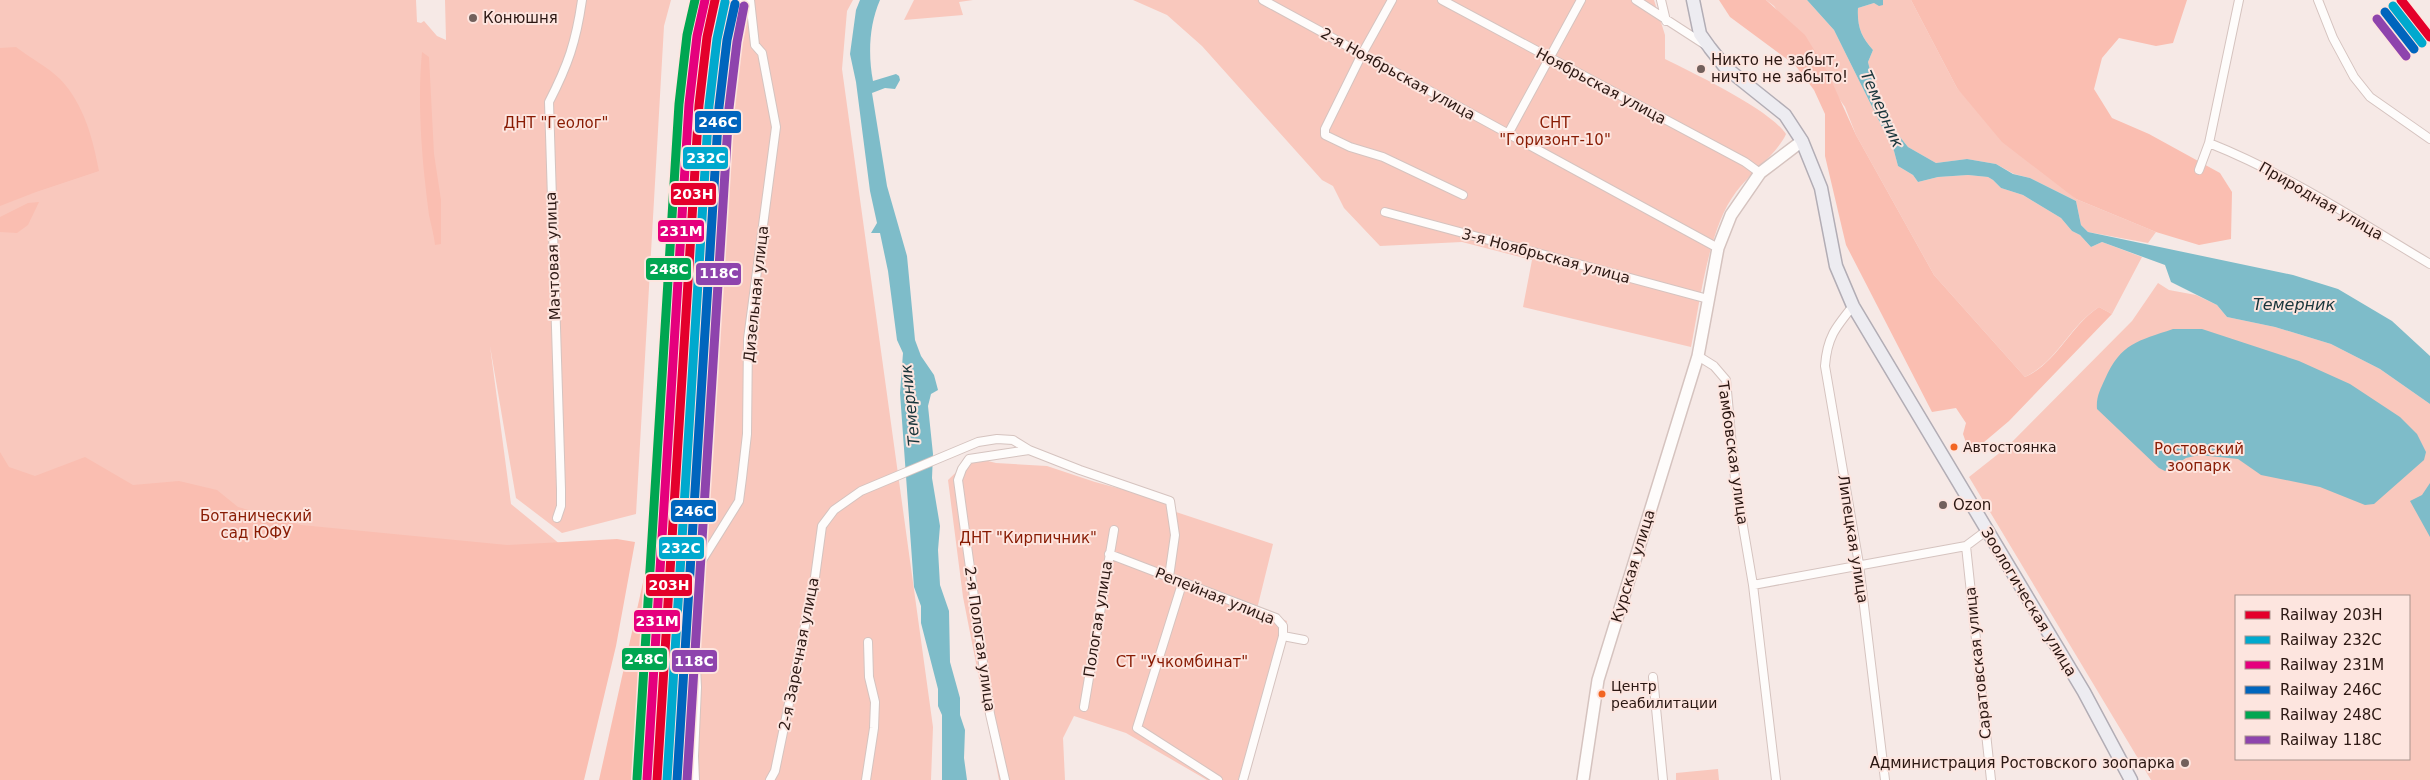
<svg xmlns="http://www.w3.org/2000/svg" width="2430" height="780" viewBox="0 0 2430 780" font-family="'DejaVu Sans',sans-serif">
  <style>
    .green { fill: #f9c8bd; fill-rule: evenodd }
    .forest { fill: #fabeb1 }
    .water { fill: #7ebcc9 }
    .lines { fill: none; stroke-linecap: round; stroke-linejoin: round }
    .street-casing { stroke: #d5c3bf; stroke-width: 10 }
    .secondary-casing { stroke: #d5c3bf; stroke-width: 14 }
    .primary-casing { stroke: #b2adb5; stroke-width: 15 }
    .street { stroke: #fefcfb; stroke-width: 8 }
    .secondary { stroke: #fefcfb; stroke-width: 11 }
    .primary { stroke: #edecf1; stroke-width: 12 }
    .rail-1-casing { stroke: #fde5df; stroke-width: 12 }
    .rail-2-casing { stroke: #fde5df; stroke-width: 12 }
    .rail-3-casing { stroke: #fde5df; stroke-width: 12 }
    .rail-4-casing { stroke: #fde5df; stroke-width: 12 }
    .rail-5-casing { stroke: #fde5df; stroke-width: 12 }
    .rail-6-casing { stroke: #fde5df; stroke-width: 12 }
    .rail-1 { stroke: #e4002b; stroke-width: 9 }
    .rail-2 { stroke: #00a9ce; stroke-width: 9 }
    .rail-3 { stroke: #e5007d; stroke-width: 9 }
    .rail-4 { stroke: #0065bd; stroke-width: 9 }
    .rail-5 { stroke: #00a651; stroke-width: 9 }
    .rail-6 { stroke: #8e44ad; stroke-width: 9 }
    .poi-dot { fill: #72605c; stroke: #fde5df; stroke-width: 2 }
    .bus-dot { fill: #f26522; stroke: #fde5df; stroke-width: 2 }
    .labels { text-anchor: middle; dominant-baseline: central; stroke-width: 4; stroke-linejoin: round; paint-order: stroke }
    .bus-label { font-size: 14px; fill: #2b1712; stroke: #fde5df; text-anchor: start }
    .poi-label { font-size: 15px; fill: #2b1712; stroke: #fde5df; text-anchor: start }
    .street-label { font-size: 15px; fill: #2b1712; stroke: #fde5df }
    .park-label { font-size: 15px; fill: #881b03; stroke: #fde5df }
    .water-label { font-size: 16px; font-style: italic; fill: #18353b; stroke: #fde5df }
    .line-badge { stroke: #fde5df; stroke-width: 2 }
    .badge-label { font-size: 14px; text-anchor: middle; font-weight: bold; fill: #fff }
  </style>
  <rect width="100%" height="100%" fill="#f6e9e6"/>
  <path class="green" d="M 0,0 L 416,0 L 417,22 L 421,23 L 424,21 L 437,36 L 446,40 L 445,0 L 671,0 L 664,26 L 636,514 L 562,533 L 516,498 L 490,346 L 511,504 L 572,554 L 0,780 Z
    M 729,0 L 853,0 L 847,11 L 842,69 L 933,727 L 931,780 L 682,780 L 682,545 L 699,459 L 696,365 L 714,160 L 717,35 Z
    M 914,0 L 973,0 L 959,2 L 963,15 L 904,20 Z
    M 1133,0 L 1654,0 L 1665,35 L 1665,59 C 1695,74 1769,109 1786,134 C 1778,153 1748,175 1736,192 C 1708,229 1700,302 1691,347 L 1523,307 L 1532,260 L 1462,242 L 1380,246 L 1344,208 L 1333,186 L 1322,180 L 1202,46 L 1167,15 Z
    M 1766,0 L 1807,0 L 1834,30 L 1894,151 L 1898,166 L 1913,175 L 1918,182 L 1938,177 L 1968,175 L 1988,177 L 1993,180 L 2001,188 L 2023,195 L 2061,218 L 2072,231 L 2080,235 L 2091,247 L 2102,242 L 2142,257 L 2112,314 L 2099,307 C 2069,326 2058,361 2025,377 L 1934,275 L 1856,135 L 1845,107 L 1774,6 Z
    M 1883,0 L 1911,0 L 1957,88 L 2076,199 L 2156,232 L 2148,243 L 2088,232 L 2081,225 L 2076,201 L 2030,178 L 2014,174 L 1996,164 L 1967,159 L 1936,163 L 1908,147 L 1896,132 L 1873,82 L 1868,62 L 1873,50 C 1861,37 1857,26 1858,8 L 1874,3 L 1883,5 Z
    M 2158,283 L 2169,290 L 2196,295 L 2217,305 L 2227,317 L 2275,327 L 2331,344 L 2380,369 L 2430,404 L 2430,780 L 2151,780 L 1969,477 L 2007,447 L 2132,321 ZM 2236,596 L 2409,596 L 2409,759 L 2236,759 Z
    M 674,394 L 672,475 L 663,566 L 663,559 L 646,569 Z
    M 972,457 L 996,463 L 1047,466 L 1095,482 L 1170,502 L 1170,510 L 1273,544 L 1257,609 L 1287,621 L 1238,780 L 1207,780 L 1126,733 L 1074,716 L 1063,738 L 1065,780 L 999,780 L 963,597 L 948,480 Z
    M 1718,769 L 1719,780 L 1676,780 L 1676,773 Z"/>
  <path class="forest" d="M 1719,0 L 1766,0 L 1805,35 L 1827,71 L 1856,135 L 1934,275 L 2025,377 C 2057,363 2070,326 2099,307 L 2112,314 L 2009,421 L 1970,454 L 1963,434 L 1966,423 L 1956,408 L 1932,412 L 1846,245 L 1825,156 L 1825,114 L 1814,90 L 1795,65 L 1730,17 Z
    M 1911,0 L 2187,0 L 2173,43 L 2156,46 L 2119,38 L 2102,58 L 2094,89 L 2112,118 L 2149,134 L 2220,173 L 2232,192 L 2231,239 L 2199,245 L 2156,232 L 2076,199 L 2002,142 L 1957,88 Z
    M 16,47 C 30,58 48,67 60,79 C 84,104 93,139 99,171 L 36,192 L 0,206 L 0,48 Z
    M 422,52 L 429,57 L 434,154 L 441,200 L 441,244 L 435,245 C 434,235 431,225 429,215 C 422,161 417,105 422,52 Z
    M 39,202 L 28,225 L 17,233 L 0,232 L 0,217 L 28,203 Z
    M 695,309 L 686,491 L 696,688 L 693,780 L 661,780 L 687,315 L 690,310 Z
    M 0,452 L 9,467 L 35,476 L 85,457 L 133,485 L 179,481 L 217,490 L 238,507 L 301,525 L 507,545 L 617,539 L 635,542 L 616,646 L 584,780 L 0,780 Z
    M 654,553 L 661,556 L 663,566 L 652,780 L 599,780 L 646,569 Z"/>
  <path class="water" d="M 860,0 L 880,0 C 869,25 868,55 873,81 L 896,74 L 899,76 L 900,80 L 895,89 L 885,88 L 872,93 L 887,186 L 907,256 L 915,340 L 921,356 L 934,375 L 938,390 L 931,394 L 928,406 L 933,454 L 932,478 L 940,526 L 938,550 L 940,585 L 949,611 L 950,662 L 960,698 L 960,715 L 965,730 L 964,758 L 967,780 L 942,780 L 942,715 L 938,706 L 938,689 L 921,623 L 921,606 L 914,587 L 900,393 L 903,353 L 897,340 L 888,271 L 880,233 L 871,233 L 877,223 L 870,191 L 856,82 L 850,54 L 856,10 Z
    M 1807,0 L 1883,0 L 1883,5 L 1879,6 L 1874,3 L 1858,8 C 1857,26 1861,37 1873,50 L 1868,62 L 1873,82 L 1896,132 L 1908,147 L 1936,163 L 1967,159 L 1996,164 L 2013,174 L 2030,178 L 2076,201 L 2081,225 L 2088,232 L 2293,275 L 2338,289 L 2392,321 L 2430,356 L 2430,404 L 2380,369 L 2331,344 L 2275,327 L 2227,317 L 2217,305 L 2171,282 L 2165,265 L 2102,242 L 2091,247 L 2080,235 L 2072,231 L 2061,218 L 2023,195 L 2001,188 L 1993,180 L 1988,177 L 1968,175 L 1938,177 L 1918,182 L 1913,175 L 1898,166 L 1894,151 L 1834,30 Z
    M 2173,329 L 2202,329 L 2299,361 L 2350,384 L 2400,417 L 2417,434 L 2426,452 L 2424,460 L 2374,504 L 2365,505 L 2320,487 L 2261,475 L 2238,459 L 2199,455 L 2186,458 L 2165,471 L 2159,468 L 2097,409 C 2096,397 2100,390 2105,379 C 2121,343 2138,341 2173,329 Z
    M 2430,483 L 2430,537 L 2410,501 L 2422,495 Z"/>
  <g class="lines">
    <defs>
      <path id="street" d="M 1263,0 L 1718,248
        M 1392,0 L 1362,54 L 1325,129 L 1325,135 L 1350,147 L 1383,157 L 1463,195
        M 1442,0 L 1745,162 L 1760,173
        M 1636,0 L 1704,44
        M 1661,0 L 1666,21
        M 2318,0 L 2333,38 L 2354,77 L 2370,97 L 2430,139
        M 1508,134 L 1581,0
        M 2209,143 C 2287,174 2358,221 2430,264
        M 2199,170 L 2209,143 L 2239,0
        M 1385,212 L 1708,299
        M 1853,306 C 1835,328 1827,338 1825,366 L 1859,564 L 1885,780
        M 1698,356 L 1714,366 L 1726,380 L 1735,479 L 1753,585 L 1776,780
        M 557,518 L 561,506 L 561,489 L 549,102 C 568,65 576,42 582,0
        M 1966,546 L 1991,780
        M 1109,554 L 1276,618 L 1283,626 L 1283,636 L 1243,780
        M 691,578 L 739,501 L 742,478 L 747,434 L 748,339 L 776,127 L 762,53 L 755,45 L 750,0
        M 1182,584 L 1137,728 L 1218,780
        M 1753,585 L 1966,546 L 1986,531
        M 1283,636 L 1304,640
        M 1653,677 L 1663,780
        M 1084,707 L 1114,530
        M 695,780 L 694,756 L 697,687 L 687,491 L 703,232 L 713,88 L 723,38 L 744,0
        M 770,780 L 775,771 L 815,577 L 822,526 L 834,510 L 861,491 L 978,442 L 997,439 L 1013,440 L 1029,450 L 1080,470 L 1170,501 L 1175,535 L 1169,577
        M 866,780 L 874,728 L 875,702 L 869,677 L 868,642
        M 1005,780 L 990,714 L 958,480 L 962,469 L 969,459 L 1029,450"/>
      <path id="secondary" d="M 1583,780 L 1598,680 L 1698,356 L 1718,248 L 1731,215 L 1760,173 L 1802,141"/>
      <path id="primary" d="M 1693,0 L 1700,34 L 1710,48 L 1725,67 L 1785,115 L 1802,141 L 1821,188 L 1836,266 L 1853,306 L 2084,692 L 2131,780"/>
    </defs>
    <use href="#street" class="street-casing"/>
    <use href="#secondary" class="secondary-casing"/>
    <use href="#primary" class="primary-casing"/>
    <use href="#street" class="street"/>
    <use href="#secondary" class="secondary"/>
    <use href="#primary" class="primary"/>
    <defs>
      <path id="rail-1" d="M 2401,0 L 2430,37
        M 657,780 L 699,105 L 707,37 L 715,0"/>
      <path id="rail-2" d="M 2393,6 L 2422,43
        M 667,780 L 709,106 L 717,39 L 725,2"/>
      <path id="rail-3" d="M 647,779 L 689,104 L 697,36 L 705,0"/>
      <path id="rail-4" d="M 2385,12 L 2414,49
        M 677,780 L 719,107 L 727,40 L 735,4"/>
      <path id="rail-5" d="M 637,779 L 679,104 L 687,35 L 695,0"/>
      <path id="rail-6" d="M 2377,19 L 2406,56
        M 687,780 L 729,108 L 737,42 L 744,6"/>
    </defs>
    <use href="#rail-1" class="rail-1-casing"/>
    <use href="#rail-2" class="rail-2-casing"/>
    <use href="#rail-3" class="rail-3-casing"/>
    <use href="#rail-4" class="rail-4-casing"/>
    <use href="#rail-5" class="rail-5-casing"/>
    <use href="#rail-6" class="rail-6-casing"/>
    <use href="#rail-1" class="rail-1"/>
    <use href="#rail-2" class="rail-2"/>
    <use href="#rail-3" class="rail-3"/>
    <use href="#rail-4" class="rail-4"/>
    <use href="#rail-5" class="rail-5"/>
    <use href="#rail-6" class="rail-6"/>
  </g>
  <g class="poi-dot">
    <circle cx="473" cy="18" r="5"/>
    <circle cx="1701" cy="69" r="5"/>
    <circle cx="1943" cy="505" r="5"/>
    <circle cx="2185" cy="763" r="5"/>
  </g>
  <g class="bus-dot">
    <circle cx="1954" cy="447" r="4.5"/>
    <circle cx="1602" cy="694" r="4.5"/>
  </g>
  <g class="labels">
    <g class="bus-label">
      <text x="1963" y="447">Автостоянка</text>
      <text x="1611" y="686">Центр<tspan x="1611" dy="17">реабилитации</tspan></text>
    </g>
    <g class="poi-label">
      <text x="483" y="18">Конюшня</text>
      <text x="1711" y="60">Никто не забыт,<tspan x="1711" dy="17">ничто не забыто!</tspan></text>
      <text x="1953" y="505">Ozon</text>
      <text x="2175" y="763" text-anchor="end">Администрация Ростовского зоопарка</text>
    </g>
    <g class="street-label">
      <text transform="translate(1398 74) rotate(29)">2-я Ноябрьская улица</text>
      <text transform="translate(1601 86) rotate(28)">Ноябрьская улица</text>
      <text transform="translate(2321 201) rotate(30)">Природная улица</text>
      <text transform="translate(553 256) rotate(-92)">Мачтовая улица</text>
      <text transform="translate(1546 256) rotate(15)">3-я Ноябрьская улица</text>
      <text transform="translate(756 294) rotate(-84)">Дизельная улица</text>
      <text transform="translate(1733 453) rotate(82)">Тамбовская улица</text>
      <text transform="translate(1853 539) rotate(81)">Липецкая улица</text>
      <text transform="translate(1633 566) rotate(-73)">Курская улица</text>
      <text transform="translate(1215 596) rotate(22)">Репейная улица</text>
      <text transform="translate(2029 602) rotate(59)">Зоологическая улица</text>
      <text transform="translate(1098 619) rotate(-81)">Пологая улица</text>
      <text transform="translate(980 639) rotate(82)">2-я Пологая улица</text>
      <text transform="translate(799 654) rotate(-79)">2-я Заречная улица</text>
      <text transform="translate(1978 663) rotate(-96)">Саратовская улица</text>
    </g>
    <g class="park-label">
      <text x="556" y="123">ДНТ "Геолог"</text>
      <text x="1555" y="123">СНТ<tspan x="1555" dy="17">"Горизонт-10"</tspan></text>
      <text x="2199" y="449">Ростовский<tspan x="2199" dy="17">зоопарк</tspan></text>
      <text x="256" y="516">Ботанический<tspan x="256" dy="17">сад ЮФУ</tspan></text>
      <text x="1028" y="538">ДНТ "Кирпичник"</text>
      <text x="1182" y="662">СТ "Учкомбинат"</text>
    </g>
    <g class="water-label">
      <text transform="translate(1882 109) rotate(66)">Темерник</text>
      <text x="2294" y="304">Темерник</text>
      <text transform="translate(910 405) rotate(-96)">Темерник</text>
    </g>
  </g>
  <g class="line-badge">
    <rect x="694" y="110" width="48" height="24" rx="5" fill="#0065bd"/>
    <rect x="682" y="146" width="47" height="24" rx="5" fill="#00a9ce"/>
    <rect x="670" y="182" width="47" height="24" rx="5" fill="#e4002b"/>
    <rect x="657" y="219" width="48" height="24" rx="5" fill="#e5007d"/>
    <rect x="645" y="257" width="47" height="24" rx="5" fill="#00a651"/>
    <rect x="695" y="262" width="47" height="24" rx="5" fill="#8e44ad"/>
    <rect x="670" y="499" width="47" height="24" rx="5" fill="#0065bd"/>
    <rect x="658" y="536" width="47" height="24" rx="5" fill="#00a9ce"/>
    <rect x="645" y="573" width="48" height="24" rx="5" fill="#e4002b"/>
    <rect x="633" y="609" width="48" height="24" rx="5" fill="#e5007d"/>
    <rect x="621" y="647" width="47" height="24" rx="5" fill="#00a651"/>
    <rect x="671" y="649" width="47" height="24" rx="5" fill="#8e44ad"/>
  </g>
  <g class="badge-label">
    <text x="718" y="127">246С</text>
    <text x="706" y="163">232C</text>
    <text x="693" y="199">203Н</text>
    <text x="681" y="236">231М</text>
    <text x="669" y="274">248С</text>
    <text x="719" y="278">118С</text>
    <text x="694" y="516">246С</text>
    <text x="681" y="553">232C</text>
    <text x="669" y="590">203Н</text>
    <text x="657" y="626">231М</text>
    <text x="644" y="664">248С</text>
    <text x="694" y="666">118С</text>
  </g>
  <rect x="2235" y="595" width="175" height="165" fill="#fde5df" stroke="#a9938d"/>
  <rect x="2245" y="611" width="25" height="8" fill="#e4002b" stroke="#a9938d"/>
  <text x="2280" y="620" font-size="15" fill="#2b1712">Railway 203Н</text>
  <rect x="2245" y="636" width="25" height="8" fill="#00a9ce" stroke="#a9938d"/>
  <text x="2280" y="645" font-size="15" fill="#2b1712">Railway 232C</text>
  <rect x="2245" y="661" width="25" height="8" fill="#e5007d" stroke="#a9938d"/>
  <text x="2280" y="670" font-size="15" fill="#2b1712">Railway 231М</text>
  <rect x="2245" y="686" width="25" height="8" fill="#0065bd" stroke="#a9938d"/>
  <text x="2280" y="695" font-size="15" fill="#2b1712">Railway 246С</text>
  <rect x="2245" y="711" width="25" height="8" fill="#00a651" stroke="#a9938d"/>
  <text x="2280" y="720" font-size="15" fill="#2b1712">Railway 248С</text>
  <rect x="2245" y="736" width="25" height="8" fill="#8e44ad" stroke="#a9938d"/>
  <text x="2280" y="745" font-size="15" fill="#2b1712">Railway 118С</text>
</svg>
